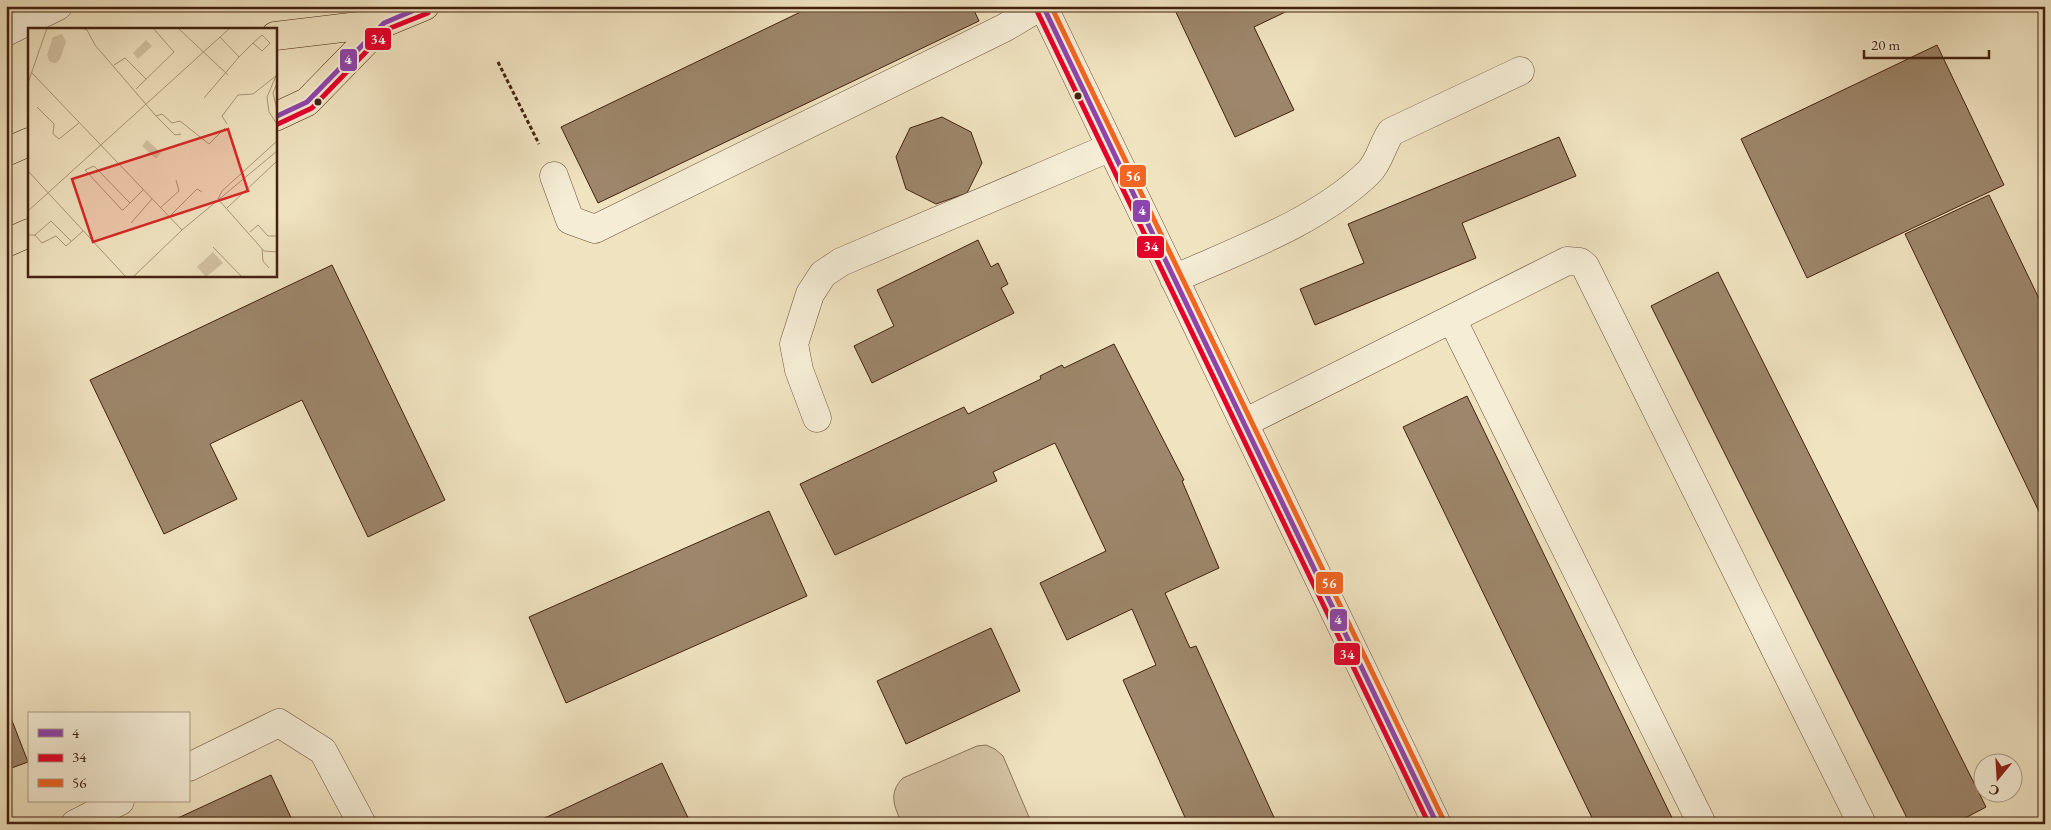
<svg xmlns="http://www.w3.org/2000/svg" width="2051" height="830" viewBox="0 0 2051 830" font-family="'EB Garamond',serif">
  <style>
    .green { fill: #d3c2a2; stroke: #8b7258 }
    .building { fill: #9d866b; stroke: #43210f }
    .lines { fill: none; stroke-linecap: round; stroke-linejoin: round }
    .minor-casing { stroke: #6e523b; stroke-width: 29 }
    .major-casing { stroke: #43210f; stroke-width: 29 }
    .path { stroke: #43210f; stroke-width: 3; stroke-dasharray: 4 2.5; stroke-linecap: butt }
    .minor { stroke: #f5edd6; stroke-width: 28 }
    .major { stroke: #f0e3c0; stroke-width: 28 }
    .bus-1-casing { stroke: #f5edd6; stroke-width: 9 }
    .bus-2-casing { stroke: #f5edd6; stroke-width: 9 }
    .bus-3-casing { stroke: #f5edd6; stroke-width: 9 }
    .bus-1 { stroke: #8e44ad; stroke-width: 5 }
    .bus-2 { stroke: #e4002b; stroke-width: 5 }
    .bus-3 { stroke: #f26522; stroke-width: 5 }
    .bus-dot { fill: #43210f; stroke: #f5edd6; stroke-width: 2 }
    .inset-road { fill: none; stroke: #ab9579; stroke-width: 1 }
    .view { fill: #d62828; fill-opacity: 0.15; stroke: #d62828; stroke-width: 2.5 }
    .inset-edge { fill: none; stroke: #43210f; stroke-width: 2.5 }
    .line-badge { stroke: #f5edd6; stroke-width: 2 }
    .badge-label { font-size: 14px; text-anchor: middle; font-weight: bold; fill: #fff }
  </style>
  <rect width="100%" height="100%" fill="#f0e3c0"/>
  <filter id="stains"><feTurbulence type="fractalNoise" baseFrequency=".004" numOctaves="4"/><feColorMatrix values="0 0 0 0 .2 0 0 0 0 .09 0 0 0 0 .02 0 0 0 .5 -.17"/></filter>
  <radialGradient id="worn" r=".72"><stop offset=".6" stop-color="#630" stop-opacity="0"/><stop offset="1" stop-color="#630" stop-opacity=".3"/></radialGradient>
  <path class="green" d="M 986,745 L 995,749 L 1003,756 L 1032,824 L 902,824 C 894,806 888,793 903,778 L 977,746 Z"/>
  <path class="building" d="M 813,6 L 972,6 L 979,21 L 598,203 L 561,127 Z
    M 1173,6 L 1298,6 L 1254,27 L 1294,110 L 1235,137 Z
    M 1937,45 L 2004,185 L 1807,278 L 1741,139 Z
    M 942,117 L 971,132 L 982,163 L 967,193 L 936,204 L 906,189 L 896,157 L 910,128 Z
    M 1559,137 L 1576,176 L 1462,223 L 1476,258 L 1315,325 L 1300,289 L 1364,263 L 1348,224 Z
    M 1989,195 L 2045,311 L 2045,524 L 1905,234 Z
    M 978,240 L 991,267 L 998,263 L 1008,284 L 1001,288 L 1014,313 L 872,383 L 854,346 L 894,326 L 877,290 Z
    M 332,265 L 445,500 L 368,537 L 302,400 L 210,444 L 237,499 L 164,534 L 90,380 Z
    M 1718,272 L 1986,807 L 1954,824 L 1910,824 L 1651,306 Z
    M 1114,344 L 1184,480 L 1182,481 L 1219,568 L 1165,593 L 1190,648 L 1196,646 L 1277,824 L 1188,824 L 1123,680 L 1156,665 L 1132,609 L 1067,640 L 1040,583 L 1106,551 L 1055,443 L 993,472 L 997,481 L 835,555 L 800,484 L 964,407 L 968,414 L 1041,379 L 1040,376 L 1062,365 L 1064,368 Z
    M 1467,396 L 1675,824 L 1595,824 L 1403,427 Z
    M 769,511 L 807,596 L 566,703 L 529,617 Z
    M 991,628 L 1020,691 L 906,744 L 877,681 Z
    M 6,705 L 28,762 L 6,770 Z
    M 662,763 L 691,824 L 532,824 Z
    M 271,775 L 294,824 L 165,824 Z"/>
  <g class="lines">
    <defs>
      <path id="minor" d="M 1043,6 L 1437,824
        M 6,32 L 58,6
        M 554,176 L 570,220 L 595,229 L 1004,28 L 1041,6
        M 1174,279 C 1238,250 1318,222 1369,172 C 1380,161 1382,145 1391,132 L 1520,71
        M 1452,319 L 1702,824
        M 817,418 L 799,370 L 794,344 L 810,294 L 823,274 L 841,262 L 1111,147
        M 1244,423 L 1567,261 L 1580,262 L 1585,266 L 1862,824
        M 189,767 L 279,723 L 323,751 L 362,824
        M 75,824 L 120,801"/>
      <path id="major" d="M 275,36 L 384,23 L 425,6
        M 275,117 L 307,102 L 384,23
        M 6,152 L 29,142
        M 6,243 L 29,233"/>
    </defs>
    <use href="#minor" class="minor-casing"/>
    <use href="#major" class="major-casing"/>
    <path class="path" d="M 498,62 L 539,144"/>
    <use href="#minor" class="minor"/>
    <use href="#major" class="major"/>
    <defs>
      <path id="bus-1" d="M 1043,6 L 1437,824
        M 275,117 L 307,102 L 384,23 L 424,6"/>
      <path id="bus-2" d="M 1036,9 L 1429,824
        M 278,124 L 312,108 L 388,29 L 428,13"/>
      <path id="bus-3" d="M 1051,6 L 1444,821"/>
    </defs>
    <use href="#bus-1" class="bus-1-casing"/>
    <use href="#bus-2" class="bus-2-casing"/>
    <use href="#bus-3" class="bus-3-casing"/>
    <use href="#bus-1" class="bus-1"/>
    <use href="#bus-2" class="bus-2"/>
    <use href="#bus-3" class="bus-3"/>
  </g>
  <g class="bus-dot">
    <circle cx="1078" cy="96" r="4.5"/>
    <circle cx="318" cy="102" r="4.5"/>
  </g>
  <g transform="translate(28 28)">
    <rect width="249" height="249" fill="#f0e3c0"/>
    <path d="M 34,6 L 38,14 L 32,31 L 28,35 L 22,34 L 19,27 L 25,9 ZM 118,12 L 124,18 L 110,31 L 105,25 ZM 119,112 L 133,125 L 128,131 L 114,118 ZM 185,224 L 195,235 L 178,249 L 169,239 Z" fill="#d3c2a2"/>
    <path class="inset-road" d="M 54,0 L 59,2 L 67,17 L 128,88 L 147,107 L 153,106M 150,0 L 200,47M 211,29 L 225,15 L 234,7 L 242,15 L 234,23 L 225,15M 86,37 L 97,30 L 118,51M 4,45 L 154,202M 248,48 L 239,69 L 241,84 L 249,96M 0,55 L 19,0M 249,55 L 245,65 L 249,82M 108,61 L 146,24 L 125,0M 176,70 L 211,29 L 192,9M 9,79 L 26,96 L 25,106 L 31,111 L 51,95M 128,88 L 134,86 L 144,95 L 152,93 L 181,116 L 197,100M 199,96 L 194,88 L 210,67 L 225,66 L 249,47M 0,143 L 98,249M 190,171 L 236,223 L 249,224M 190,171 L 194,163 L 249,113M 102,175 L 66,138 L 57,142 L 94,182 L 95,182 L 115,162M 132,180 L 151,163 L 148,152M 199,180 L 249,133M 0,183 L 202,0M 141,189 L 169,161 L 174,164M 103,195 L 124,171M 222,204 L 230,197 L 240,208 L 249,208M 0,207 L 7,207 L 23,193 L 43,213M 7,207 L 14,215 L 28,208 L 38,218 L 55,203M 185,219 L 214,249M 234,221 L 235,233 L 241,240M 105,249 L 154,202 L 249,123"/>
    <path class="view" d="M 200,101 L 220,163 L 65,214 L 44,151 Z"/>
    <rect width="249" height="249" class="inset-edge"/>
  </g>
  <g class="line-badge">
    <rect x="364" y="27" width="28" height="24" rx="5" fill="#e4002b"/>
    <rect x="339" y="48" width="19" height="24" rx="5" fill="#8e44ad"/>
    <rect x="1119" y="164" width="28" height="24" rx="5" fill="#f26522"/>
    <rect x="1132" y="199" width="19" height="24" rx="5" fill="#8e44ad"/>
    <rect x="1136" y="235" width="29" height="24" rx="5" fill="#e4002b"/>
    <rect x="1315" y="571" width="29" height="24" rx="5" fill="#f26522"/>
    <rect x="1329" y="608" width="19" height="24" rx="5" fill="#8e44ad"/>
    <rect x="1333" y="642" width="28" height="24" rx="5" fill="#e4002b"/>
  </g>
  <g class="badge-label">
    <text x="378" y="44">34</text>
    <text x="348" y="64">4</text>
    <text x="1133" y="181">56</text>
    <text x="1142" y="215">4</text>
    <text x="1151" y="251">34</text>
    <text x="1329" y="588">56</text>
    <text x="1338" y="624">4</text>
    <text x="1347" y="659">34</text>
  </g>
  <rect width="2051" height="830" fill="none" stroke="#f0e3c0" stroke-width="25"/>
  <rect x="8" y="8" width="2036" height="815" fill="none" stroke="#43210f" stroke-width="2.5"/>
  <rect x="12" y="12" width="2026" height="805" fill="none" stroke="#43210f"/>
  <rect x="28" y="712" width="162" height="90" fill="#f5edd6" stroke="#ae9b86"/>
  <rect x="38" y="729" width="25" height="8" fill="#8e44ad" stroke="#ae9b86"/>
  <text x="72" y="738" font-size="15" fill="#43210f">4</text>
  <rect x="38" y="754" width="25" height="8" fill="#e4002b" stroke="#ae9b86"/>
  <text x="72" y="762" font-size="15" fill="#43210f">34</text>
  <rect x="38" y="779" width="25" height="8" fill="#f26522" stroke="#ae9b86"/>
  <text x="72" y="788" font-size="15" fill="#43210f">56</text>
  <g transform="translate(1998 778) rotate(198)"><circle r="24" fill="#f5edd6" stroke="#ae9b86"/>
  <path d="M0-4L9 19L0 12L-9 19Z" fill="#8f2418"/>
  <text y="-8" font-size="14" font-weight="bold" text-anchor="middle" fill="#43210f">С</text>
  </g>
  <path d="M1864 50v8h125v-8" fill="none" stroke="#43210f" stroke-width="2.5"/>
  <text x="1871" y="50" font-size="15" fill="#43210f" stroke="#f5edd6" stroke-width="4" paint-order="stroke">20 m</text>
  <rect width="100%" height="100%" filter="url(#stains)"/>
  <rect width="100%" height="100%" fill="url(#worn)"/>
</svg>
